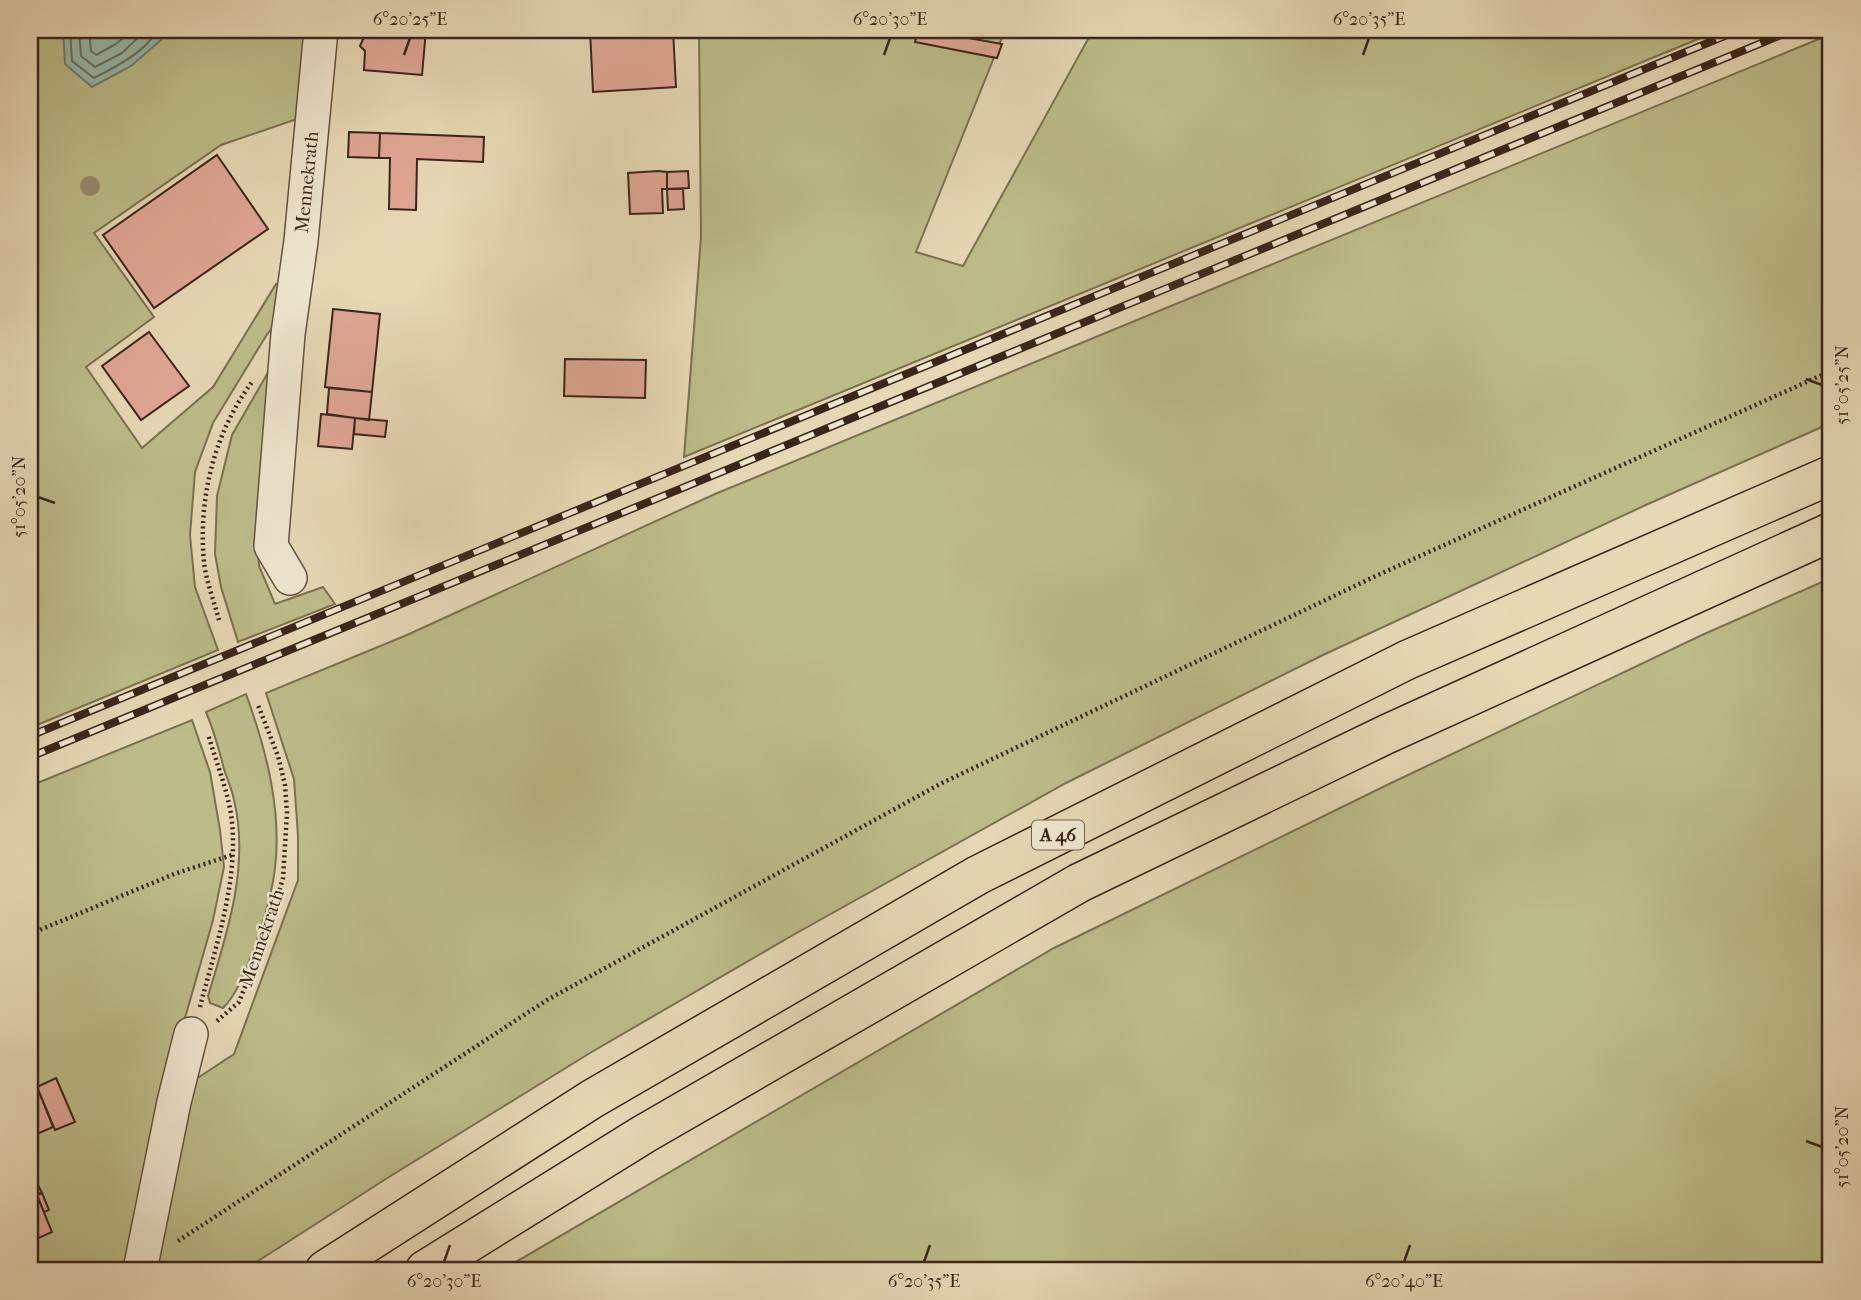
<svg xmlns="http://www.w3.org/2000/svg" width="1861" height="1300" viewBox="0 0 1861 1300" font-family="'IM FELL French Canon',serif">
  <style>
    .green { fill: #bcbc89; stroke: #7b7052; stroke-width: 2 }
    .water { fill: #96baad; stroke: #717e72; stroke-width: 2 }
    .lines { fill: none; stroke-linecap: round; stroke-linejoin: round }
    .shore { stroke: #687064; stroke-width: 2 }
    .building { fill: #dfa695; stroke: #3a251a; stroke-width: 2 }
    .street-casing { stroke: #655241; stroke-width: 36 }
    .highway-casing { stroke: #3a251a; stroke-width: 41 }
    .path { stroke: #3a251a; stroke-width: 4.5; stroke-dasharray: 2 3.5; stroke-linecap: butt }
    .street { stroke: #efe6cf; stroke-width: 33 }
    .highway { stroke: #e6d8b5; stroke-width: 38 }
    .rail-casing { stroke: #3a251a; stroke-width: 8 }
    .rail { stroke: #efe6cf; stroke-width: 5; stroke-dasharray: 16; stroke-linecap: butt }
    .tree { fill: #998a6f }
    .ticks { fill: none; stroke: #3a251a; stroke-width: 2.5 }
    .labels { text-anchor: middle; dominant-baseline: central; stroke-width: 5; stroke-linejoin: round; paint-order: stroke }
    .shield { fill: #efe6cf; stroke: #705f50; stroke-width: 2 }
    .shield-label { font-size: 18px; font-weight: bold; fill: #3a251a }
    .street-label { font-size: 19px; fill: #3a251a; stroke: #efe6cf }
    .neatline { fill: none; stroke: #3a251a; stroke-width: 2.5 }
    .ticks-label { font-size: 18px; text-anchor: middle; fill: #3a251a }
  </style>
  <rect width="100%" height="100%" fill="#e6d8b5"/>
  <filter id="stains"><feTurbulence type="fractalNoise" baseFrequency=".00286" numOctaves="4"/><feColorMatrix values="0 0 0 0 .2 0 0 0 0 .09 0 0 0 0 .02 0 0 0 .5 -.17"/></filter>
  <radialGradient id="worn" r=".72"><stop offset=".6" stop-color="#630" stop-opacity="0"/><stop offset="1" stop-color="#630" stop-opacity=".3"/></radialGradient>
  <path class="green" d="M 30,30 L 310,30 L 300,118 L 221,145 L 94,233 L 154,317 L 86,367 L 142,448 L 213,387 L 276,284 L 285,286 L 282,315 L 266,336 L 213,423 L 195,472 L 190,535 L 195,587 L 218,650 L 30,728 Z
    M 699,30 L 1005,30 L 916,252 L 963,266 L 1093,30 L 1720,30 L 684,457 L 701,237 Z
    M 1831,34 L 1831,423 L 1648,504 L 1323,655 L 1066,783 L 793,935 L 590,1053 L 389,1177 L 244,1270 L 152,1270 L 193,1081 L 234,1054 L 298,880 L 298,836 L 294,779 L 266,693 L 407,635 L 715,494 Z
    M 270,369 L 257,521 L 259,566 L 275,604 L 323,587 L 335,604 L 238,642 L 221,587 L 215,554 L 217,496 L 232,435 Z
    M 1831,578 L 1831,1270 L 502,1270 L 1054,948 L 1387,785 L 1702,635 Z
    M 246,694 C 266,749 282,810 275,868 C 272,896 262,926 253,952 C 245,971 238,993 223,1008 L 210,1003 L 208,996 C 227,934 250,865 234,800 C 232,789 227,779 224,769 C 219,749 214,731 206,712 Z
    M 192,720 L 210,772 L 220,830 L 224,867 L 213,920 L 181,1032 L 124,1270 L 30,1270 L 30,786 Z"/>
  <path class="water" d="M 63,30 L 162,30 L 161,40 L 131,66 L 92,87 L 65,64 Z"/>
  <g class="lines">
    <path class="shore" d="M 70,30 L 72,61 L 94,78 C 110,70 152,49 155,30
      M 79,30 L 81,56 L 95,67 L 122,53 L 146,30
      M 89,30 L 91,51 L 96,55 L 116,44 L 133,30"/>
  </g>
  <path class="building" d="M 367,30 L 426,30 L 422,75 L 364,70 L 365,51 L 360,46 Z
    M 590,30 L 673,30 L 676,87 L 593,92 Z
    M 918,30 L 924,30 L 1002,44 L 997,58 L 915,42 Z
    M 349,132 L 380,133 L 379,158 L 348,157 Z
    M 380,133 L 484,137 L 483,162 L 417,159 L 416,210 L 389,209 L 390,158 L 379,158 Z
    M 217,155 L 268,229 L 154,308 L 103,235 Z
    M 658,171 L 667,172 L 667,189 L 662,189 L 663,213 L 630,214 L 628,173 Z
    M 688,171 L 689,188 L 667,189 L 667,172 Z
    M 667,189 L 683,189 L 684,209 L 668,210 Z
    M 333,309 L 380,314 L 372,392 L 325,387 Z
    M 149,332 L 189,386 L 141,420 L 102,366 Z
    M 565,359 L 646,360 L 645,398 L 564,396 Z
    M 329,388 L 372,392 L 369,420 L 327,414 Z
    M 321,414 L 355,418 L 352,449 L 318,446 Z
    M 355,418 L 387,421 L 385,437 L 354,434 Z
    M 56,1078 L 75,1122 L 55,1130 L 37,1087 Z
    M 37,1087 L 53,1127 L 30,1137 L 30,1090 Z
    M 30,1178 L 37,1183 L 42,1193 L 30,1195 Z
    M 36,1193 L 52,1232 L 30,1242 L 30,1195 Z
    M 42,1193 L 49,1210 L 44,1212 L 37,1195 Z"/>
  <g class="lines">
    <defs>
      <path id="street" d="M 290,578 L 271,546 L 288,334 L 301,241 L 321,30
        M 140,1270 L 174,1102 L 191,1034"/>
      <path id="highway" d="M 325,1270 L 592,1099 L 978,875 L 1407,660 L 1831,475
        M 425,1270 L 644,1134 L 1079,883 L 1387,734 L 1831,532"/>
    </defs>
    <use href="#street" class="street-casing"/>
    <use href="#highway" class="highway-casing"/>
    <path class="path" d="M 219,620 C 214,601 206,581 204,562 C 198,499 214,433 252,382
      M 30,934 L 174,874 L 232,855
      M 200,1007 C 215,948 238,884 232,822 C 229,793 216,762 208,734
      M 217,1021 L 239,1002 L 269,926 L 283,878 L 287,813 L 285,785 L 278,756 L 258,705
      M 178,1241 L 547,1000 L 942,783 L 1380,574 L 1831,371"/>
    <use href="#street" class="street"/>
    <use href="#highway" class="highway"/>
    <defs>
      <path id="rail" d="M 30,736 L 1739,30
        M 30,757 L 1793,30"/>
    </defs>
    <use href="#rail" class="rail-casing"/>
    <use href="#rail" class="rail"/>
  </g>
  <circle class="tree" cx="90" cy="186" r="10"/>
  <path class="ticks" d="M 404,55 L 410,38M 884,55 L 890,38M 1363,55 L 1369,38M 1806,379 L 1822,385M 38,497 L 55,503M 1806,1141 L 1822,1147M 444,1262 L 450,1245M 924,1262 L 930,1245M 1404,1262 L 1410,1245"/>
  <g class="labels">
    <rect class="shield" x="1032" y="820.5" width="52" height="29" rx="5"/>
    <g class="shield-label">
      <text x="1058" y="835">A 46</text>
    </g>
    <g class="street-label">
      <text transform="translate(307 182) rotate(-84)">Mennekrath</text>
      <text transform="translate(262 938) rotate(-71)">Mennekrath</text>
    </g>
  </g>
  <rect width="1861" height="1300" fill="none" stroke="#e6d8b5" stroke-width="77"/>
  <rect x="38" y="38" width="1784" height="1224" class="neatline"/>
  <g class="ticks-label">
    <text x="410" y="25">6°20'25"E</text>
    <text x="890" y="25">6°20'30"E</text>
    <text x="1369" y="25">6°20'35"E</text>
    <text transform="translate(1842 385) rotate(-90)" y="6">51°05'25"N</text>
    <text transform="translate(19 497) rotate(-90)" y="6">51°05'20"N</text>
    <text transform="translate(1842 1147) rotate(-90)" y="6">51°05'20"N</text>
    <text x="444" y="1287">6°20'30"E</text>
    <text x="924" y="1287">6°20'35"E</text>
    <text x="1404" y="1287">6°20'40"E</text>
  </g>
  <rect width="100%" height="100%" filter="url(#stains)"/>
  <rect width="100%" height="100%" fill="url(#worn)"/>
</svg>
